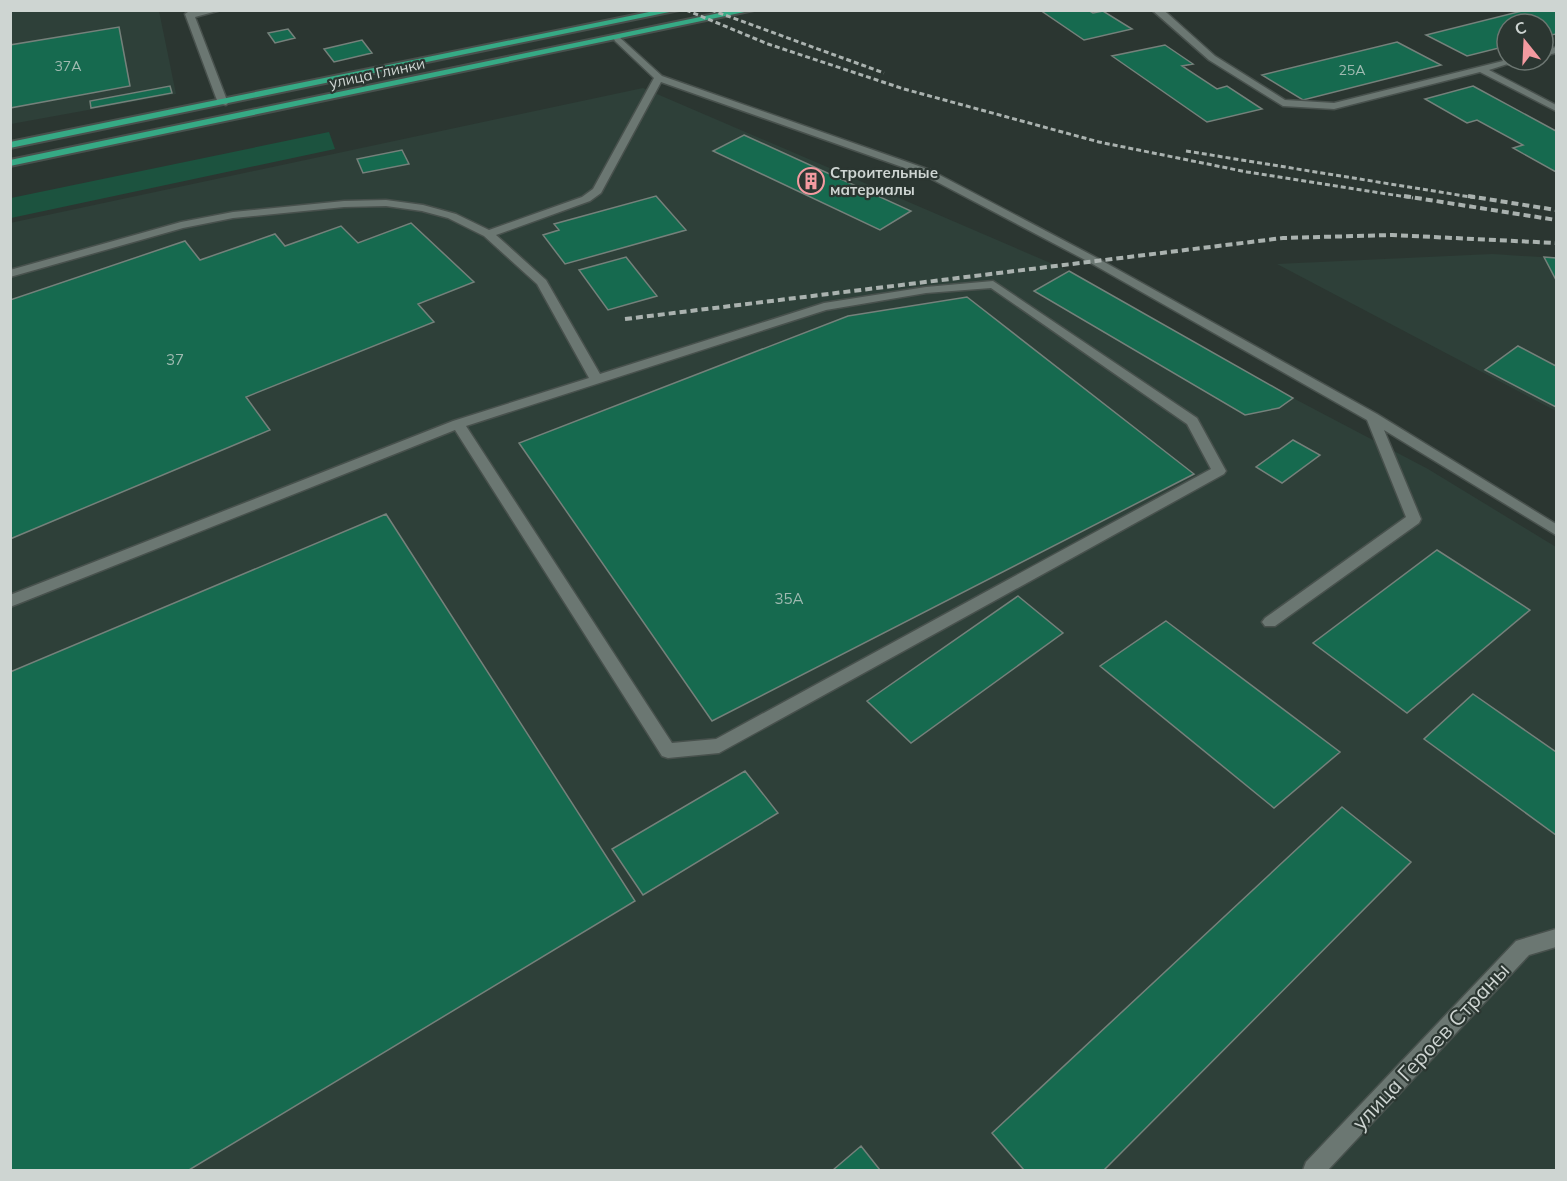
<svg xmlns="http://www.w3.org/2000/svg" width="1567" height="1181" viewBox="0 0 1567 1181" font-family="Mulish,sans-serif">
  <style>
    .built { fill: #2e4039 }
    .green { fill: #1c533f }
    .building { fill: #166a4f; stroke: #75817b; stroke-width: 1.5 }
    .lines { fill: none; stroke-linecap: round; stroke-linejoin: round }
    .service-casing { stroke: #48514d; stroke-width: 3 }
    .trunk-casing { stroke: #48514d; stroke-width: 4 }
    .service { fill: #6b7772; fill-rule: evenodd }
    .trunk { fill: #36aa85; fill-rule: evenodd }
    .rail-far1 { stroke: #aab2af; stroke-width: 3; stroke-dasharray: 5 3; stroke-linecap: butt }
    .rail { stroke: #aab2af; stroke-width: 4; stroke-dasharray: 7 4; stroke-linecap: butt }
    .labels { text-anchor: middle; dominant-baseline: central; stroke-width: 4.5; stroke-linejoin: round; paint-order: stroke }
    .far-number-label { font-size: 14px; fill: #a0bab1 }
    .far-street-label { font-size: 15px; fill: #ced5d2; stroke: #2b3631 }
    .far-poi-label { font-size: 15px; font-weight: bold; fill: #ced5d2; stroke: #2b3631; text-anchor: start }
    .number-label { font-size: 15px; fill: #a0bab1 }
    .near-street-label { font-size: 21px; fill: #ced5d2; stroke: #2b3631 }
  </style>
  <rect width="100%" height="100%" fill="#2b3631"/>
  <path class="built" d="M 11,11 L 159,11 L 176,94 L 11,124 Z
    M 643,88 L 1069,271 L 1293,398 L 1428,469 L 1556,547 L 1556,1170 L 11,1170 L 10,223 Z
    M 1492,254 L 1556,258 L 1556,411 L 1277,264 Z"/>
  <path class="green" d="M 329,132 L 335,149 L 11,218 L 11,198 Z"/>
  <path class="building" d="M 1040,10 L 1088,10 L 1093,13 L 1103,11 L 1132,29 L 1084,40 Z
    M 1526,10 L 1556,10 L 1556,34 L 1543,37 L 1543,24 L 1507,24 L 1507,46 L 1467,56 L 1426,35 Z
    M 119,27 L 130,86 L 10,108 L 10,45 Z
    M 288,29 L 295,38 L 275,43 L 268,33 Z
    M 362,40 L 372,53 L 334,62 L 324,49 Z
    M 1397,42 L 1441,65 L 1303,100 L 1262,75 Z
    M 1165,45 L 1193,64 L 1182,66 L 1217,89 L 1227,86 L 1262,109 L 1207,122 L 1112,56 Z
    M 170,86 L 172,93 L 91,108 L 90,101 Z
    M 1473,86 L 1556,131 L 1556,172 L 1513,148 L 1523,145 L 1477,120 L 1467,123 L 1425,99 Z
    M 744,135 L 911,211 L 880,230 L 713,151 Z
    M 402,150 L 409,164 L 363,173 L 357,159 Z
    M 656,196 L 686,230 L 565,264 L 543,235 L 559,230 L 554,224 Z
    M 411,223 L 474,282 L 418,304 L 434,322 L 246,397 L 270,430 L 10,539 L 10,300 L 185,241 L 200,260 L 275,234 L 285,246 L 341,226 L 358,243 Z
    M 626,257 L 657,296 L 608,310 L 579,270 Z
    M 1544,257 L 1556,258 L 1556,280 Z
    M 1069,271 L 1293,398 L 1279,408 L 1245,415 L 1034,291 Z
    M 967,297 L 1194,474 L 712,721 L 519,443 L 848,316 Z
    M 1518,346 L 1556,366 L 1556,407 L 1485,370 Z
    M 1293,440 L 1320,455 L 1282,483 L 1256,467 Z
    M 386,514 L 635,901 L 189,1170 L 10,1170 L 10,672 Z
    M 1437,550 L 1530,610 L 1407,713 L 1313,643 Z
    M 1018,596 L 1063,633 L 911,743 L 867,701 Z
    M 1166,621 L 1340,752 L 1274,808 L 1100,666 Z
    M 1473,694 L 1556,752 L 1556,835 L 1424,739 Z
    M 745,771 L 778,813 L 643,895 L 612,849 Z
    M 1342,807 L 1411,862 L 1104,1170 L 1024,1170 L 992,1133 Z
    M 861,1146 L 880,1170 L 833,1170 Z"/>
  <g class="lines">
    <defs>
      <path id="service" d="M 191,10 L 221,10 L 195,17 L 228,103 L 226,105 L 218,103 L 185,14 Z
        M 1152,10 L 1163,10 L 1167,13 L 1215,56 L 1285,100 L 1334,103 L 1507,60 L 1520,60 L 1489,70 L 1556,105 L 1556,111 L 1480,72 L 1334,109 L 1283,106 L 1209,60 Z
        M 618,36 L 662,76 L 930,170 L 1097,258 L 1377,414 L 1556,524 L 1556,535 L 1384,430 L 1421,519 L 1419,523 L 1275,626 L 1265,626 L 1262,622 L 1265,618 L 1406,517 L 1367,420 L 1089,262 L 922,174 L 661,82 L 601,193 L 590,201 L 496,235 L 546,280 L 600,374 L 824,303 L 926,287 L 993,281 L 1197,418 L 1226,471 L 1224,474 L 719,753 L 668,758 L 662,756 L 455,430 L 10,607 L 10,595 L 453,421 L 589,378 L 537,284 L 484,236 L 448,218 L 422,211 L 386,206 L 344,207 L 233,218 L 183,228 L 10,277 L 10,270 L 181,222 L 233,212 L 344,201 L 386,200 L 423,205 L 456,214 L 489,230 L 582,197 L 593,189 L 654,78 L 615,41 L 614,39 ZM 991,288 L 1187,424 L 1211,469 L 716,739 L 672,743 L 466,426 L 826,310 L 926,293 Z
        M 1556,47 L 1556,53 L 1543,56 L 1543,50 Z
        M 1556,929 L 1556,947 L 1529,955 L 1328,1170 L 1303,1170 L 1306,1162 L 1516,941 Z"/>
      <path id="trunk" d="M 659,10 L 679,10 L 10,148 L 10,142 Z
        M 734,10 L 754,10 L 10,166 L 10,160 Z"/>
    </defs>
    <use href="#service" class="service-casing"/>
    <use href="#trunk" class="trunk-casing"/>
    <use href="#service" class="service"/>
    <use href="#trunk" class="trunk"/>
    <path class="rail-far1" d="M 686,10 L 768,44 L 904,89 L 1099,142 L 1247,172 L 1413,198
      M 711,10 L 884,73
      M 1186,151 L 1477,198"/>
    <path class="rail" d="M 1404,196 L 1556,220
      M 1468,196 L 1556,210
      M 625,319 L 1283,238 L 1392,235 L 1556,243"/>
  </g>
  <defs>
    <symbol id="building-ring" viewBox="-11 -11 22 22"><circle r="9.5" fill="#2b3631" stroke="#f49aa0" stroke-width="1.5"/><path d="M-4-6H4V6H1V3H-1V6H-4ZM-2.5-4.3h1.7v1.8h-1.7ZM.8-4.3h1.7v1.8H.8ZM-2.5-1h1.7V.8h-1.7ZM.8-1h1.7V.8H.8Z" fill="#f49aa0"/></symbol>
  </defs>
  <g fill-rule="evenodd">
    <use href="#building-ring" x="796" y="166" width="30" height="30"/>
  </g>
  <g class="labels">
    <g class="far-number-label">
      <text x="68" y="66">37А</text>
      <text x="1352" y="70">25А</text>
    </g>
    <g class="far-street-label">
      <text transform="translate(377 73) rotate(-12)">улица Глинки</text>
    </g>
    <g class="far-poi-label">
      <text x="830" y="172">Строительные<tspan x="830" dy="17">материалы</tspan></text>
    </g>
    <g class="number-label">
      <text x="175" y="359">37</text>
      <text x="789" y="598">35А</text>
    </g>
    <g class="near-street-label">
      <text transform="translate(1430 1046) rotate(-47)">улица Героев Страны</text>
    </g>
  </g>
  <rect width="1567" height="1181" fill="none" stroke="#ced5d2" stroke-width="24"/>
  <g transform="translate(1525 42) rotate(342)"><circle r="28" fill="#2b3631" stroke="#6c7671" stroke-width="1.5"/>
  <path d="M0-4.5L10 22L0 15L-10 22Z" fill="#f49aa0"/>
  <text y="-9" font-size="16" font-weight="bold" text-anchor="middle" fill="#ced5d2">С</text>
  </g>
</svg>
